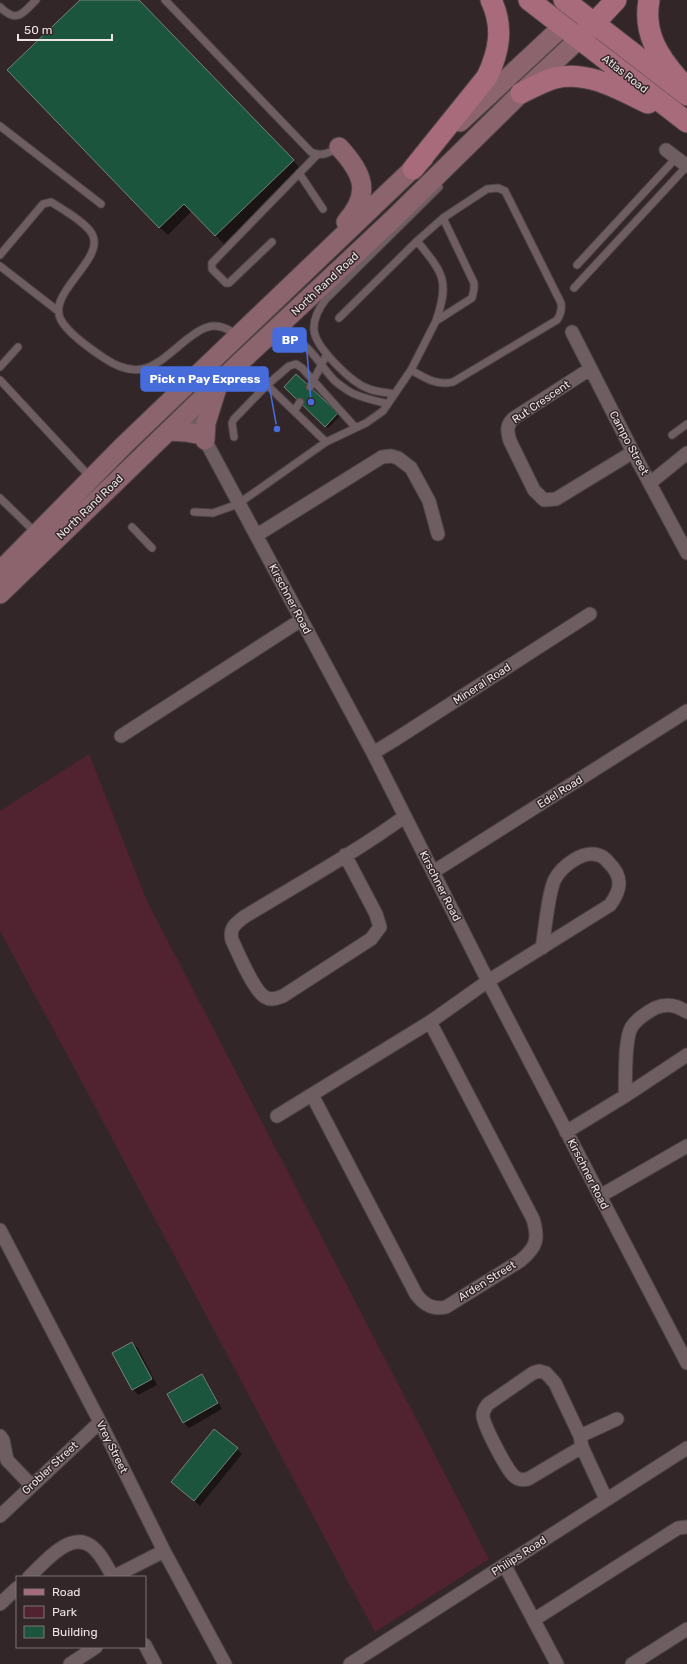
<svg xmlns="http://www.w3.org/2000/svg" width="687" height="1664" viewBox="0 0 687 1664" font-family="Rubik,sans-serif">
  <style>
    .green { fill: #512331 }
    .shadow { fill: #0007 }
    .building { fill: #1c553d; stroke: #74837b }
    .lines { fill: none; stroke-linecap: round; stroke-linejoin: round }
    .lane-casing { stroke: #4d4245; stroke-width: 9 }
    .street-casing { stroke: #4d4245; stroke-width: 15 }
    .secondary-casing { stroke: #4d4245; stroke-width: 21 }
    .primary-casing { stroke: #4d4245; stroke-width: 23 }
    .lane { stroke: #6e5e62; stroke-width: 7 }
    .street { stroke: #6e5e62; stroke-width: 13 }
    .secondary { stroke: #8b646e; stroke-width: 19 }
    .primary { stroke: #a86b7b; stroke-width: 21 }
    .labels { text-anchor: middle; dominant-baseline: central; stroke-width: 3; stroke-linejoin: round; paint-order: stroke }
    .street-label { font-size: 11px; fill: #ece3e5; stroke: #332629 }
    .leader { fill: none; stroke: #466cdb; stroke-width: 1.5 }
    .callout-dot { fill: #466cdb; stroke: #332629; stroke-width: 1.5 }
    .callout { fill: #466cdb; stroke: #466cdb; stroke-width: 1.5 }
    .callout-label { font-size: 12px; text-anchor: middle; font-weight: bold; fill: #fff }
  </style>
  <rect width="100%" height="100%" fill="#332629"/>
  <path class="green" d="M 89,754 L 147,901 L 489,1559 L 375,1632 L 76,1071 L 0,931 L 0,811 Z"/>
  <path class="shadow" d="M 82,0 L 138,0 L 301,169 L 224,244 L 192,211 L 168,235 L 159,227 Z
    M 296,375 L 340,416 L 328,428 L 285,387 Z
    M 132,1343 L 138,1348 L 157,1385 L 138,1395 L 133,1389 Z
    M 202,1376 L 207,1381 L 222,1409 L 189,1428 L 183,1422 Z
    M 237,1449 L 242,1454 L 200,1506 L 172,1482 Z"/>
  <path class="building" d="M 80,0 L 139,0 L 294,160 L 215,236 L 184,204 L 159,228 L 7,70 Z
    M 296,374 L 338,413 L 325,427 L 284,387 Z
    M 132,1342 L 152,1379 L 132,1390 L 112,1353 Z
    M 202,1374 L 218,1403 L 183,1423 L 167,1394 Z
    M 214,1429 L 238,1448 L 194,1501 L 171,1482 Z"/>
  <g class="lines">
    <defs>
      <path id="lane" d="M 165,0 L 311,152 C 321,157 329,153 338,148
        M 0,7 C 17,24 23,13 36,0
        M 0,126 L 101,204
        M 299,173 L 323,209
        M 417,241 L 443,218
        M 272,242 L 229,283 L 226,283 L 212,269 L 212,263 L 317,155
        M 0,255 L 43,204 L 51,202 C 62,209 89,224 93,236 C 103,261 46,294 61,320 C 68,333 92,350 104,358 C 141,383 157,364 186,340 C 194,334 203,327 213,326 C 222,325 231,331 238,335
        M 577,265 L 676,158
        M 0,266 L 58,311
        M 574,288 L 687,166
        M 339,318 L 417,241 C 443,273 450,280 436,321
        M 269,344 C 303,325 315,361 334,380 C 338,384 343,387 347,390 C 358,398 375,400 388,404
        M 0,367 L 18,347
        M 0,380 L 91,478
        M 267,385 L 289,366 L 296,364 L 302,368 L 355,427
        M 310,387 L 327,354
        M 394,394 C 385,392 375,392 367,388 C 351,382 315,347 314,330 C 313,318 319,308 326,299 L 439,187
        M 294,411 L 300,402
        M 672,435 L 687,424
        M 234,437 L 232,423 L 234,419 L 267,385 L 326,442
        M 0,498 L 36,533
        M 194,512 L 213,513 L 238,504 L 326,442 L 366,423 L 376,416 L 383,411 L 411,370 L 436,321 L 472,298 L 474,289 L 474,283 L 443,218 L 487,189 L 498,188 L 505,191 L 561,303 C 562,309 561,314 557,320 L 453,382 C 437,386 425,378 411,370
        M 132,527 L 152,548"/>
      <path id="street" d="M 666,150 L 687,166
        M 572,332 L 633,452 L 687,553
        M 590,369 L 514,418 C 506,425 507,431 510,441 L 534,490 L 544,500 L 556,499 L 633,452
        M 188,413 L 205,440 L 373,753 L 488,981 L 687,1363
        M 650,483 L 687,453
        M 257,535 L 382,457 L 391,456 L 398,458 L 411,468 L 429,501 L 438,534
        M 121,736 L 301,620
        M 373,753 L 396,739 L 590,614
        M 345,855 L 376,914 L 380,927 L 371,939 L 283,996 C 277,998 271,1001 265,997 C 254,991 238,953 232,940 C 229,928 235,924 244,917 C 298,884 353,854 404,817
        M 433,872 L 687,711
        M 312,1095 L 416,1294 C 424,1305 433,1310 446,1307 L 520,1261 C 537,1247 539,1239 533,1219 L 430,1022
        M 625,1096 C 626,1079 624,1042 631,1028 C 636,1019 646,1013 655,1008 C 667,1003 676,1005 687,1012
        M 277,1116 L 430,1022 L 488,981 L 610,905 C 622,889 623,876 608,862 C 606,859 602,856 598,855 C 583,850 562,866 555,879 C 548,892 545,932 542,948
        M 566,1132 L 625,1096 L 687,1055
        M 600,1196 L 687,1146
        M 0,1230 L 100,1422 L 164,1551 L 225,1664
        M 0,1436 L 3,1440 L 7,1460 L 31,1485
        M 580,1436 L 617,1419
        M 582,1447 L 528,1479 C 522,1480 518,1480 514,1476 C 507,1470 482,1423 483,1415 C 483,1410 486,1407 488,1404 L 533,1373 L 539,1371 L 546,1373 L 555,1383 L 580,1436 L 582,1447 L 606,1499
        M 0,1516 L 100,1422
        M 505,1566 L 557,1664
        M 29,1577 C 43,1564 70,1530 91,1546 C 101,1553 107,1567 113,1577 L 164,1551
        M 0,1604 L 17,1588
        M 535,1619 L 678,1528 L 687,1527
        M 145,1645 L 155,1664
        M 70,1664 L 96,1647
        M 350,1664 L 687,1448
        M 632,1664 L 687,1629"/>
      <path id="secondary" d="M 460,122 L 563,26
        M 339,147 C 363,173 372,193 346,222
        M 168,431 L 186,432 L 202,435
        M 205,440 L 206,423 L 218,385
        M 0,571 L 124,445 L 424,158
        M 0,594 L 219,382 L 392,220 L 521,93 L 579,39"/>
      <path id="primary" d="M 529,0 L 687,122
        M 564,0 L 687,95
        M 649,0 C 643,33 658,56 679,80
        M 585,33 L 616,0
        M 521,93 C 532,88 543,81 555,78 C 588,70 620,90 648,103
        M 413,169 L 487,77 C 499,52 504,27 491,0"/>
    </defs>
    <use href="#lane" class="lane-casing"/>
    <use href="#street" class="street-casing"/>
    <use href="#secondary" class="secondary-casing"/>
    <use href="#primary" class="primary-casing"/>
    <use href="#lane" class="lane"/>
    <use href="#street" class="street"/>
    <use href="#secondary" class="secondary"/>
    <use href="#primary" class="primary"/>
  </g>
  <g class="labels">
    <g class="street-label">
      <text transform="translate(625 74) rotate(38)">Atlas Road</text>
      <text transform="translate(325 284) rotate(-43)">North Rand Road</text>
      <text transform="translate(541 402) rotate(-34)">Rut Crescent</text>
      <text transform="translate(629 443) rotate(62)">Campo Street</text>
      <text transform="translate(90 507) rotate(-44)">North Rand Road</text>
      <text transform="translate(290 599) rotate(62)">Kirschner Road</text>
      <text transform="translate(482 684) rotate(-33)">Mineral Road</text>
      <text transform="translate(560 792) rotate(-32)">Edel Road</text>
      <text transform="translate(440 886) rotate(63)">Kirschner Road</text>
      <text transform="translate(588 1174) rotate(63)">Kirschner Road</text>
      <text transform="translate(487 1281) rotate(-32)">Arden Street</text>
      <text transform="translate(112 1447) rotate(64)">Vrey Street</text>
      <text transform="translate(50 1468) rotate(-43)">Grobler Street</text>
      <text transform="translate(519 1556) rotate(-33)">Philips Road</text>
    </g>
  </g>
  <path class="leader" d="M311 402L306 340M277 429L268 379"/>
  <g class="callout-dot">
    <circle cx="311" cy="402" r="4"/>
    <circle cx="277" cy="429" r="4"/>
  </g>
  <g class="callout">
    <rect x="273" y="328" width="33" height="24" rx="4"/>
    <rect x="141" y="367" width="127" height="24" rx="4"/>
  </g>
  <g class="callout-label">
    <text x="290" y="344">BP</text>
    <text x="205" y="383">Pick n Pay Express</text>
  </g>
  <rect x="16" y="1576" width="130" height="72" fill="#332629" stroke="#7d7274"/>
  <rect x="24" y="1589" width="20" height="6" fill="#a86b7b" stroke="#7d7274"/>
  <text x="52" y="1596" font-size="12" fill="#ece3e5">Road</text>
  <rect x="24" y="1606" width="20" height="12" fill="#512331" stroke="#7d7274"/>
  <text x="52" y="1616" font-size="12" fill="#ece3e5">Park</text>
  <rect x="24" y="1626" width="20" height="12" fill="#1c553d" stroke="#7d7274"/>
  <text x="52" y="1636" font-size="12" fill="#ece3e5">Building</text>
  <path d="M18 34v6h94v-6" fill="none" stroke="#ece3e5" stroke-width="2"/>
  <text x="24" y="34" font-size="12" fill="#ece3e5" stroke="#332629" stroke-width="3" paint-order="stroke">50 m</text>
</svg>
